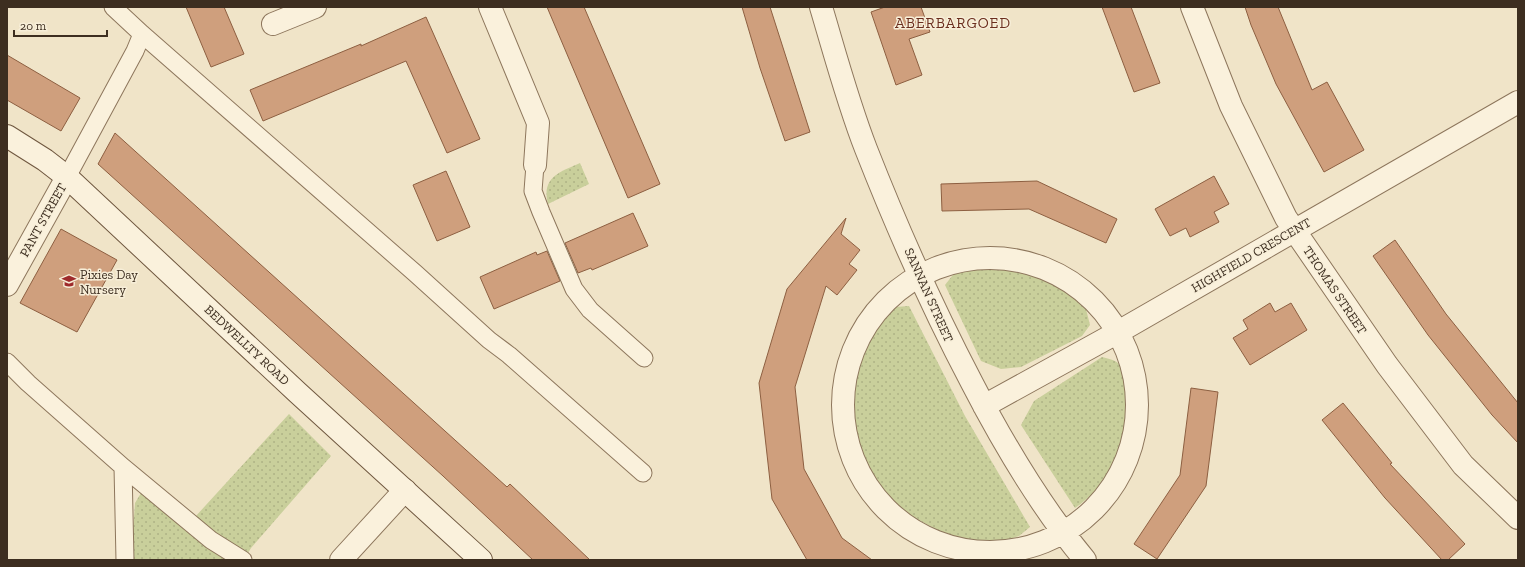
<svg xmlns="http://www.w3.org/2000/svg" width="1525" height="567" viewBox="0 0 1525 567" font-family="'Zilla Slab',serif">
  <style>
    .grass { fill: url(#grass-dots) }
    .building { fill: #cf9f7d; stroke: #8d5f41 }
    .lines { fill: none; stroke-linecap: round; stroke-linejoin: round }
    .service-casing { stroke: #8d765c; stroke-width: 19 }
    .minor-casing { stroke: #8d765c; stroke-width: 24 }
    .secondary-casing { stroke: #6f573f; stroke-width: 24 }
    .service { stroke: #faf1dc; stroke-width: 17 }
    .minor { stroke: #faf1dc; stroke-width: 22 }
    .secondary { stroke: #faf1dc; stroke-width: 22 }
    .labels { text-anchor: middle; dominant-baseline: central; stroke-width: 3; stroke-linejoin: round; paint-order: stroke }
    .street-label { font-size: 13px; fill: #3d2e20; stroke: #f7eed8 }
    .poi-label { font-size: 13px; fill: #3d2e20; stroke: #f7eed8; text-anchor: start }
    .quarter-label { font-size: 15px; letter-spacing: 1px; fill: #6b2e1e; stroke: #f7eed8 }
  </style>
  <defs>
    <pattern id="grass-dots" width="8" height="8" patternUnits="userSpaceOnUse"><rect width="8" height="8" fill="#c9cf9b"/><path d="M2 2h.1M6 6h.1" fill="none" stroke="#aeb285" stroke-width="1.8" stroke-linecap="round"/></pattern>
  </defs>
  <rect width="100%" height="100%" fill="#f0e4c8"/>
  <path class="grass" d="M 580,163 L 589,184 L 548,204 C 541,177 560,172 580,163 Z
    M 996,268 L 1034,275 L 1065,290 L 1086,309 L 1090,325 L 1082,336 L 1021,367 L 1001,369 L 981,361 L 945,285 L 952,276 L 961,269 Z
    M 909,306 L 965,416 L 1030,527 L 1019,536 L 1001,542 L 975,540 L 947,535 L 915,518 L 887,498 L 867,467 L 856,435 L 852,403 L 857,370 L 874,333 L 895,307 Z
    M 1102,357 C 1110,359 1116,360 1121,366 C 1127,373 1127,420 1125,430 C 1124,439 1118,457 1114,465 C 1105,481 1090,498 1075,508 L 1021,425 L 1034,401 Z
    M 289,414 L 331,456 L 251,548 L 244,560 L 131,560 L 135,503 L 141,493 L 185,528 Z"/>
  <path class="building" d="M 186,7 L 224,7 L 244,54 L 211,67 Z
    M 547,7 L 584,7 L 660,184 L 628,198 Z
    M 742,7 L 770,7 L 810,132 L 785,141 L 760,68 Z
    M 885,7 L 921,7 L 930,32 L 909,39 L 922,75 L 896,85 L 871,12 Z
    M 1102,7 L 1131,7 L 1160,83 L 1134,92 Z
    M 1245,7 L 1278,7 L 1312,90 L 1327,82 L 1364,150 L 1324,172 L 1276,84 L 1251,25 Z
    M 426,17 L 480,139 L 447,153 L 406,61 L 263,121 L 250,90 L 361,44 L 361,46 Z
    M 7,55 L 80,98 L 61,131 L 7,100 Z
    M 115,133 L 507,487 L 510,484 L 590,560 L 533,560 L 443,476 L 98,164 Z
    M 446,171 L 470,227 L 437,241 L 413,185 Z
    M 1214,176 L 1229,204 L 1214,212 L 1219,222 L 1190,237 L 1186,228 L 1170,236 L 1155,209 Z
    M 1037,181 L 1117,219 L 1106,243 L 1029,209 L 942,211 L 941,184 Z
    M 633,213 L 648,246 L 592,270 L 591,268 L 578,273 L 565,243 Z
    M 846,218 L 841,234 L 860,250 L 849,264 L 857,270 L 837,295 L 826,286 L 795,387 L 804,469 L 842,538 L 872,560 L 807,560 L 772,499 L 759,383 L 787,289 Z
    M 61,229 L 117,260 L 77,332 L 20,303 Z
    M 1395,240 L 1446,314 L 1518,403 L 1518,443 L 1492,415 L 1428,335 L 1373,256 Z
    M 547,251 L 560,281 L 494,309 L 480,277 L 536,252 L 537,255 Z
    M 1270,303 L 1275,312 L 1291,303 L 1307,330 L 1250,365 L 1233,338 L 1248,329 L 1243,320 Z
    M 1191,388 L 1218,392 L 1206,486 L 1157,559 L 1134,544 L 1180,475 Z
    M 1343,403 L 1392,463 L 1390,464 L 1465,544 L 1448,560 L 1442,560 L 1385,498 L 1322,420 Z"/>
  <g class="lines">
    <defs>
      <path id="service" d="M 113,7 L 142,34 L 415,273 L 489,340 L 509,355 L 643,473
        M 535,165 L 533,191 L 541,212 L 574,289 L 590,310 L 644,358
        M 67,177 L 135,51 L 142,34
        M 7,362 L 28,383 L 123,467 L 125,560
        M 123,467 L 211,540 L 243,560"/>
      <path id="minor" d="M 490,7 L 538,123 L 535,165
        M 821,7 C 835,54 848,103 866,149 C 897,228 932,307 972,383 C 1004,445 1040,506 1085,560
        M 1192,7 L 1231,106 L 1286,218 L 1387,365 L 1463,465 L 1518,518
        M 273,24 L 315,7
        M843 405a147 147 0 1 1 294 0a147 147 0 1 1-294 0Z
        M 7,285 L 67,177
        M 984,406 L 1120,331 L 1518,102
        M 341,560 L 405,490"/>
      <path id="secondary" d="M 7,136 L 45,160 L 67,177 L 298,393 L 481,560"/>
    </defs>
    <use href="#service" class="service-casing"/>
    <use href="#minor" class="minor-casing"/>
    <use href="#secondary" class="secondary-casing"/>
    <use href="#service" class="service"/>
    <use href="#minor" class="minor"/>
    <use href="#secondary" class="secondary"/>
  </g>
  <defs>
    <symbol id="school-bare" viewBox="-9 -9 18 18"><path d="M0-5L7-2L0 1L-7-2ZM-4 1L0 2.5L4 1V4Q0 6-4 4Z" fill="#9e2a2b" stroke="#f7eed8" stroke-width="2.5" paint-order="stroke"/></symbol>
  </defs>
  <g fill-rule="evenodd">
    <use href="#school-bare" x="59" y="271" width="20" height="20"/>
  </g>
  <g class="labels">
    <g class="street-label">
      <text transform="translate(43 220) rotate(-61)">PANT STREET</text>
      <text transform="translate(1251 255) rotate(-30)">HIGHFIELD CRESCENT</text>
      <text transform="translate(1335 290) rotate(56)">THOMAS STREET</text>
      <text transform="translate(929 295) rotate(66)">SANNAN STREET</text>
      <text transform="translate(247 345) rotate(43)">BEDWELLTY ROAD</text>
    </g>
    <g class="poi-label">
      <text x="80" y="274">Pixies Day<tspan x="80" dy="15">Nursery</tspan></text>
    </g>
    <g class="quarter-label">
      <text x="953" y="23">ABERBARGOED</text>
    </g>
  </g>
  <rect width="1525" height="567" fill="none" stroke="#3d2e20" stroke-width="16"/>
  <path d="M14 30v6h93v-6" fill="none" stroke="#3d2e20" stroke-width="2"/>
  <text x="20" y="30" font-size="12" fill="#3d2e20" stroke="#f7eed8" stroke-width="3" paint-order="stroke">20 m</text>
</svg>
